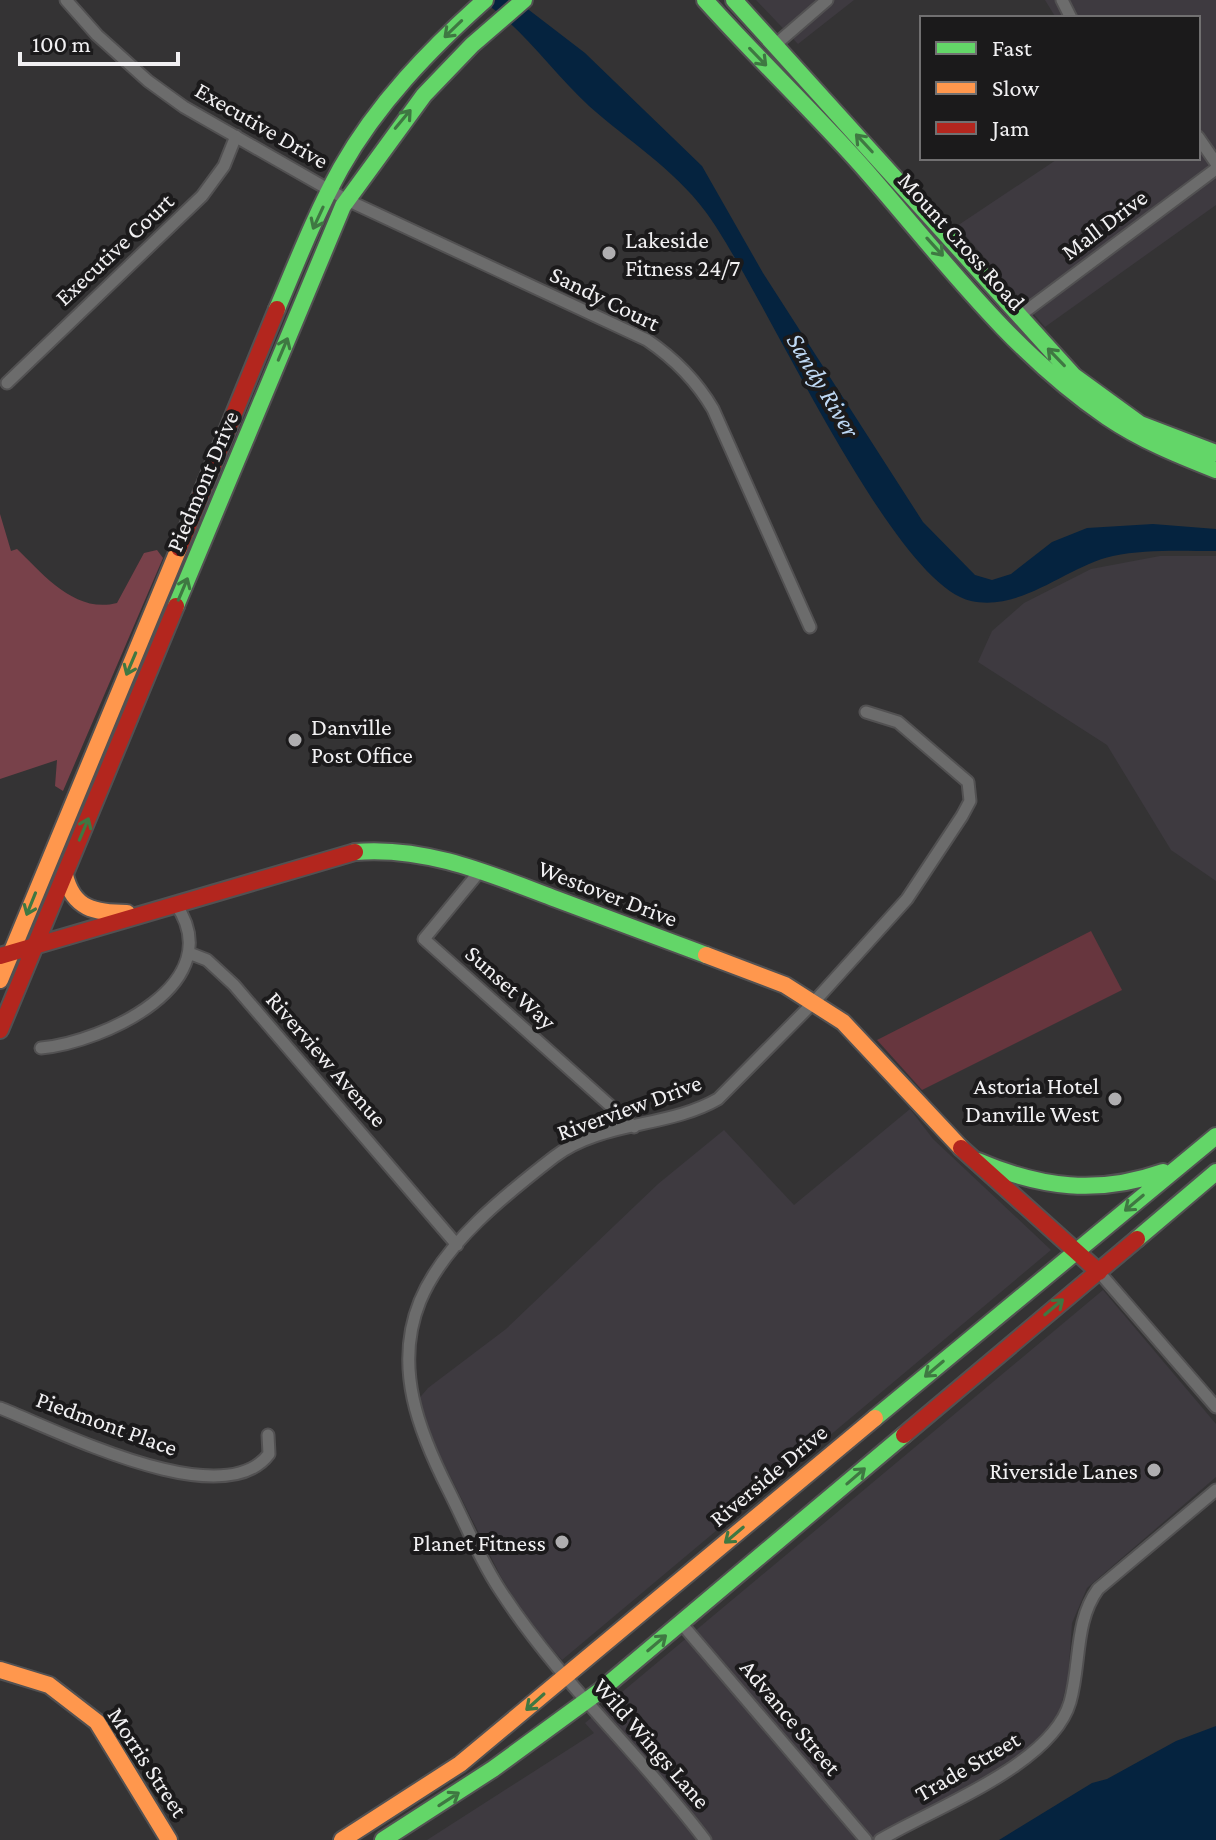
<svg xmlns="http://www.w3.org/2000/svg" width="1216" height="1840" viewBox="0 0 1216 1840" font-family="'Crimson Pro',serif">
  <style>
    .built { fill: #3e3a40 }
    .green { fill: #67363e }
    .forest { fill: #78414a }
    .water { fill: #05233f }
    .lines { fill: none; stroke-linecap: round; stroke-linejoin: round }
    .street-casing { stroke: #525152; stroke-width: 15 }
    .fast-casing { stroke: #525152; stroke-width: 20 }
    .slow-casing { stroke: #525152; stroke-width: 20 }
    .jam-casing { stroke: #525152; stroke-width: 20 }
    .street { stroke: #6c6c6c; stroke-width: 11 }
    .fast { stroke: #63d668; stroke-width: 16 }
    .slow { stroke: #ff974d; stroke-width: 16 }
    .jam { stroke: #b3261e; stroke-width: 16 }
    .oneway { stroke: #3f7842 }
    .poi-dot { fill: #afaeb0; stroke: #1b1a1b; stroke-width: 3 }
    .labels { text-anchor: middle; dominant-baseline: central; stroke-width: 8; stroke-linejoin: round; paint-order: stroke }
    .street-label { font-size: 24px; fill: #f1f0f2; stroke: #1b1a1b }
    .poi-label { font-size: 24px; fill: #f1f0f2; stroke: #1b1a1b; text-anchor: end }
    .water-label { font-size: 26px; font-style: italic; fill: #bfd9f5; stroke: #1b1a1b }
  </style>
  <rect width="100%" height="100%" fill="#343334"/>
  <path class="built" d="M 756,0 L 854,0 L 798,44 Z
    M 1045,0 L 1216,0 L 1216,205 L 1045,327 L 957,226 L 1059,158 L 1198,158 L 1198,18 L 1056,18 Z
    M 1160,556 L 1216,556 L 1216,881 L 1171,850 L 1107,745 L 978,662 L 992,631 L 1024,603 L 1091,569 Z
    M 910,1109 L 933,1139 L 1051,1250 L 562,1660 L 530,1624 L 501,1577 L 437,1450 L 417,1401 L 428,1388 L 506,1329 L 658,1184 L 724,1130 L 794,1205 Z
    M 1103,1290 L 1216,1424 L 1216,1477 L 1087,1588 L 1072,1623 L 1068,1679 L 1058,1717 L 1034,1744 L 972,1785 L 870,1840 L 427,1840 L 594,1733 L 585,1723 Z"/>
  <path class="green" d="M 1091,931 L 1122,990 L 922,1090 L 877,1040 Z"/>
  <path class="forest" d="M 0,514 L 11,551 L 17,549 C 43,574 75,614 117,603 L 144,553 L 157,550 L 163,558 L 63,791 L 55,786 L 57,760 L 0,779 Z"/>
  <path class="water" d="M 481,0 L 516,0 L 585,53 L 702,166 L 763,273 L 923,522 L 975,575 L 992,580 L 1011,574 L 1052,542 L 1087,528 L 1153,524 L 1216,529 L 1216,551 C 1183,551 1145,549 1113,556 C 1067,566 1022,612 971,601 C 890,583 761,285 705,211 C 674,169 627,140 589,106 C 552,72 522,27 481,0 Z
    M 1216,1726 L 1216,1840 L 999,1840 L 1092,1783 L 1107,1779 L 1176,1741 Z"/>
  <g class="lines">
    <defs>
      <path id="street" d="M 66,0 L 97,35 L 148,81 L 184,107 L 347,200 L 647,340 C 675,359 696,380 713,409 L 810,627
        M 1062,0 L 1071,18
        M 775,45 L 827,0
        M 1198,137 L 1216,163
        M 1019,316 L 1216,169
        M 7,383 L 202,196 L 224,166 L 236,136
        M 480,871 L 424,939 L 634,1127
        M 189,953 L 207,960 L 234,985 L 457,1245
        M 41,1048 C 104,1042 232,983 175,903
        M 1099,1272 L 1216,1407
        M 0,1408 C 57,1430 223,1516 269,1454 L 268,1435
        M 681,1623 L 866,1840
        M 705,1840 C 641,1755 561,1683 502,1593 C 481,1562 466,1525 449,1491 C 419,1432 393,1367 420,1301 C 444,1243 505,1195 554,1157 C 601,1121 668,1128 718,1099 L 814,1002 L 907,899 L 962,816 L 970,801 L 968,782 L 898,722 L 866,712
        M 880,1840 C 934,1808 1052,1765 1070,1702 C 1081,1664 1074,1622 1098,1589 L 1216,1490"/>
      <path id="fast" d="M 705,0 C 755,56 810,108 860,164 C 937,251 1009,351 1107,417 C 1141,440 1178,455 1216,470
        M 734,0 L 1074,376 L 1140,424 L 1216,453
        M 277,309 C 297,262 316,213 341,168 C 377,104 430,49 485,0
        M 176,606 L 343,206 L 424,95 L 472,45 L 524,0
        M 355,852 C 426,846 490,874 556,899 C 606,918 656,936 706,955
        M 978,1161 C 1041,1188 1098,1195 1163,1172
        M 1137,1239 L 1216,1172
        M 875,1418 L 1216,1136
        M 383,1840 L 493,1769 L 601,1690 L 904,1435"/>
      <path id="slow" d="M 65,875 C 73,909 95,913 127,913
        M 706,955 L 785,985 L 843,1022 L 961,1148
        M 0,980 L 179,548
        M 0,1670 L 49,1685 L 97,1722 L 169,1840
        M 342,1840 L 460,1764 L 875,1418"/>
      <path id="jam" d="M 179,548 L 277,309
        M 0,956 L 355,852
        M 0,1030 L 176,606
        M 961,1148 L 1099,1272
        M 904,1435 L 1137,1239"/>
    </defs>
    <use href="#street" class="street-casing"/>
    <use href="#fast" class="fast-casing"/>
    <use href="#slow" class="slow-casing"/>
    <use href="#jam" class="jam-casing"/>
    <use href="#street" class="street"/>
    <use href="#fast" class="fast"/>
    <use href="#slow" class="slow"/>
    <use href="#jam" class="jam"/>
  </g>
  <defs><path id="oneway-shaft" d="M-6 0H5M1.5-3L5.5 0L1.5 3" fill="none" stroke-width="1.6" stroke-linecap="round" stroke-linejoin="round" transform="scale(2)"/></defs>
  <g class="oneway">
    <use href="#oneway-shaft" transform="translate(453 29) rotate(136)"/>
    <use href="#oneway-shaft" transform="translate(758 57) rotate(46)"/>
    <use href="#oneway-shaft" transform="translate(403 119) rotate(-50)"/>
    <use href="#oneway-shaft" transform="translate(864 143) rotate(-133)"/>
    <use href="#oneway-shaft" transform="translate(318 218) rotate(115)"/>
    <use href="#oneway-shaft" transform="translate(935 247) rotate(48)"/>
    <use href="#oneway-shaft" transform="translate(283 349) rotate(-67)"/>
    <use href="#oneway-shaft" transform="translate(1056 357) rotate(-134)"/>
    <use href="#oneway-shaft" transform="translate(183 589) rotate(-67)"/>
    <use href="#oneway-shaft" transform="translate(131 664) rotate(113)"/>
    <use href="#oneway-shaft" transform="translate(84 829) rotate(-67)"/>
    <use href="#oneway-shaft" transform="translate(31 904) rotate(112)"/>
    <use href="#oneway-shaft" transform="translate(1134 1203) rotate(140)"/>
    <use href="#oneway-shaft" transform="translate(1054 1307) rotate(-40)"/>
    <use href="#oneway-shaft" transform="translate(934 1369) rotate(140)"/>
    <use href="#oneway-shaft" transform="translate(856 1476) rotate(-41)"/>
    <use href="#oneway-shaft" transform="translate(734 1535) rotate(140)"/>
    <use href="#oneway-shaft" transform="translate(657 1643) rotate(-40)"/>
    <use href="#oneway-shaft" transform="translate(535 1702) rotate(138)"/>
    <use href="#oneway-shaft" transform="translate(449 1799) rotate(-33)"/>
  </g>
  <g class="poi-dot">
    <circle cx="609" cy="253" r="8"/>
    <circle cx="295" cy="740" r="8"/>
    <circle cx="1115" cy="1099" r="8"/>
    <circle cx="1154" cy="1470" r="8"/>
    <circle cx="562" cy="1542" r="8"/>
  </g>
  <g class="labels">
    <g class="street-label">
      <text transform="translate(262 125) rotate(30)">Executive Drive</text>
      <text transform="translate(1104 224) rotate(-37)">Mall Drive</text>
      <text transform="translate(962 241) rotate(48)">Mount Cross Road</text>
      <text transform="translate(114 249) rotate(-43)">Executive Court</text>
      <text transform="translate(605 298) rotate(26)">Sandy Court</text>
      <text transform="translate(202 481) rotate(-67)">Piedmont Drive</text>
      <text transform="translate(608 893) rotate(21)">Westover Drive</text>
      <text transform="translate(511 987) rotate(42)">Sunset Way</text>
      <text transform="translate(327 1059) rotate(49)">Riverview Avenue</text>
      <text transform="translate(629 1107) rotate(-20)">Riverview Drive</text>
      <text transform="translate(107 1423) rotate(20)">Piedmont Place</text>
      <text transform="translate(768 1475) rotate(-40)">Riverside Drive</text>
      <text transform="translate(791 1717) rotate(50)">Advance Street</text>
      <text transform="translate(652 1743) rotate(49)">Wild Wings Lane</text>
      <text transform="translate(148 1762) rotate(57)">Morris Street</text>
      <text transform="translate(967 1766) rotate(-30)">Trade Street</text>
    </g>
    <g class="poi-label">
      <text x="625" y="239" text-anchor="start">Lakeside<tspan x="625" dy="28">Fitness 24/7</tspan></text>
      <text x="311" y="726" text-anchor="start">Danville<tspan x="311" dy="28">Post Office</tspan></text>
      <text x="1099" y="1085">Astoria Hotel<tspan x="1099" dy="28">Danville West</tspan></text>
      <text x="1138" y="1470">Riverside Lanes</text>
      <text x="546" y="1542">Planet Fitness</text>
    </g>
    <g class="water-label">
      <text transform="translate(823 385) rotate(59)">Sandy River</text>
    </g>
  </g>
  <rect x="920" y="16" width="280" height="144" fill="#1b1a1b" stroke="#717071" stroke-width="2"/>
  <rect x="936" y="42" width="40" height="12" fill="#63d668" stroke="#717071" stroke-width="2"/>
  <text x="992" y="56" font-size="24" fill="#f1f0f2">Fast</text>
  <rect x="936" y="82" width="40" height="12" fill="#ff974d" stroke="#717071" stroke-width="2"/>
  <text x="992" y="96" font-size="24" fill="#f1f0f2">Slow</text>
  <rect x="936" y="122" width="40" height="12" fill="#b3261e" stroke="#717071" stroke-width="2"/>
  <text x="992" y="136" font-size="24" fill="#f1f0f2">Jam</text>
  <path d="M20 52v12h158v-12" fill="none" stroke="#f1f0f2" stroke-width="4"/>
  <text x="32" y="52" font-size="24" fill="#f1f0f2" stroke="#1b1a1b" stroke-width="6" paint-order="stroke">100 m</text>
</svg>
